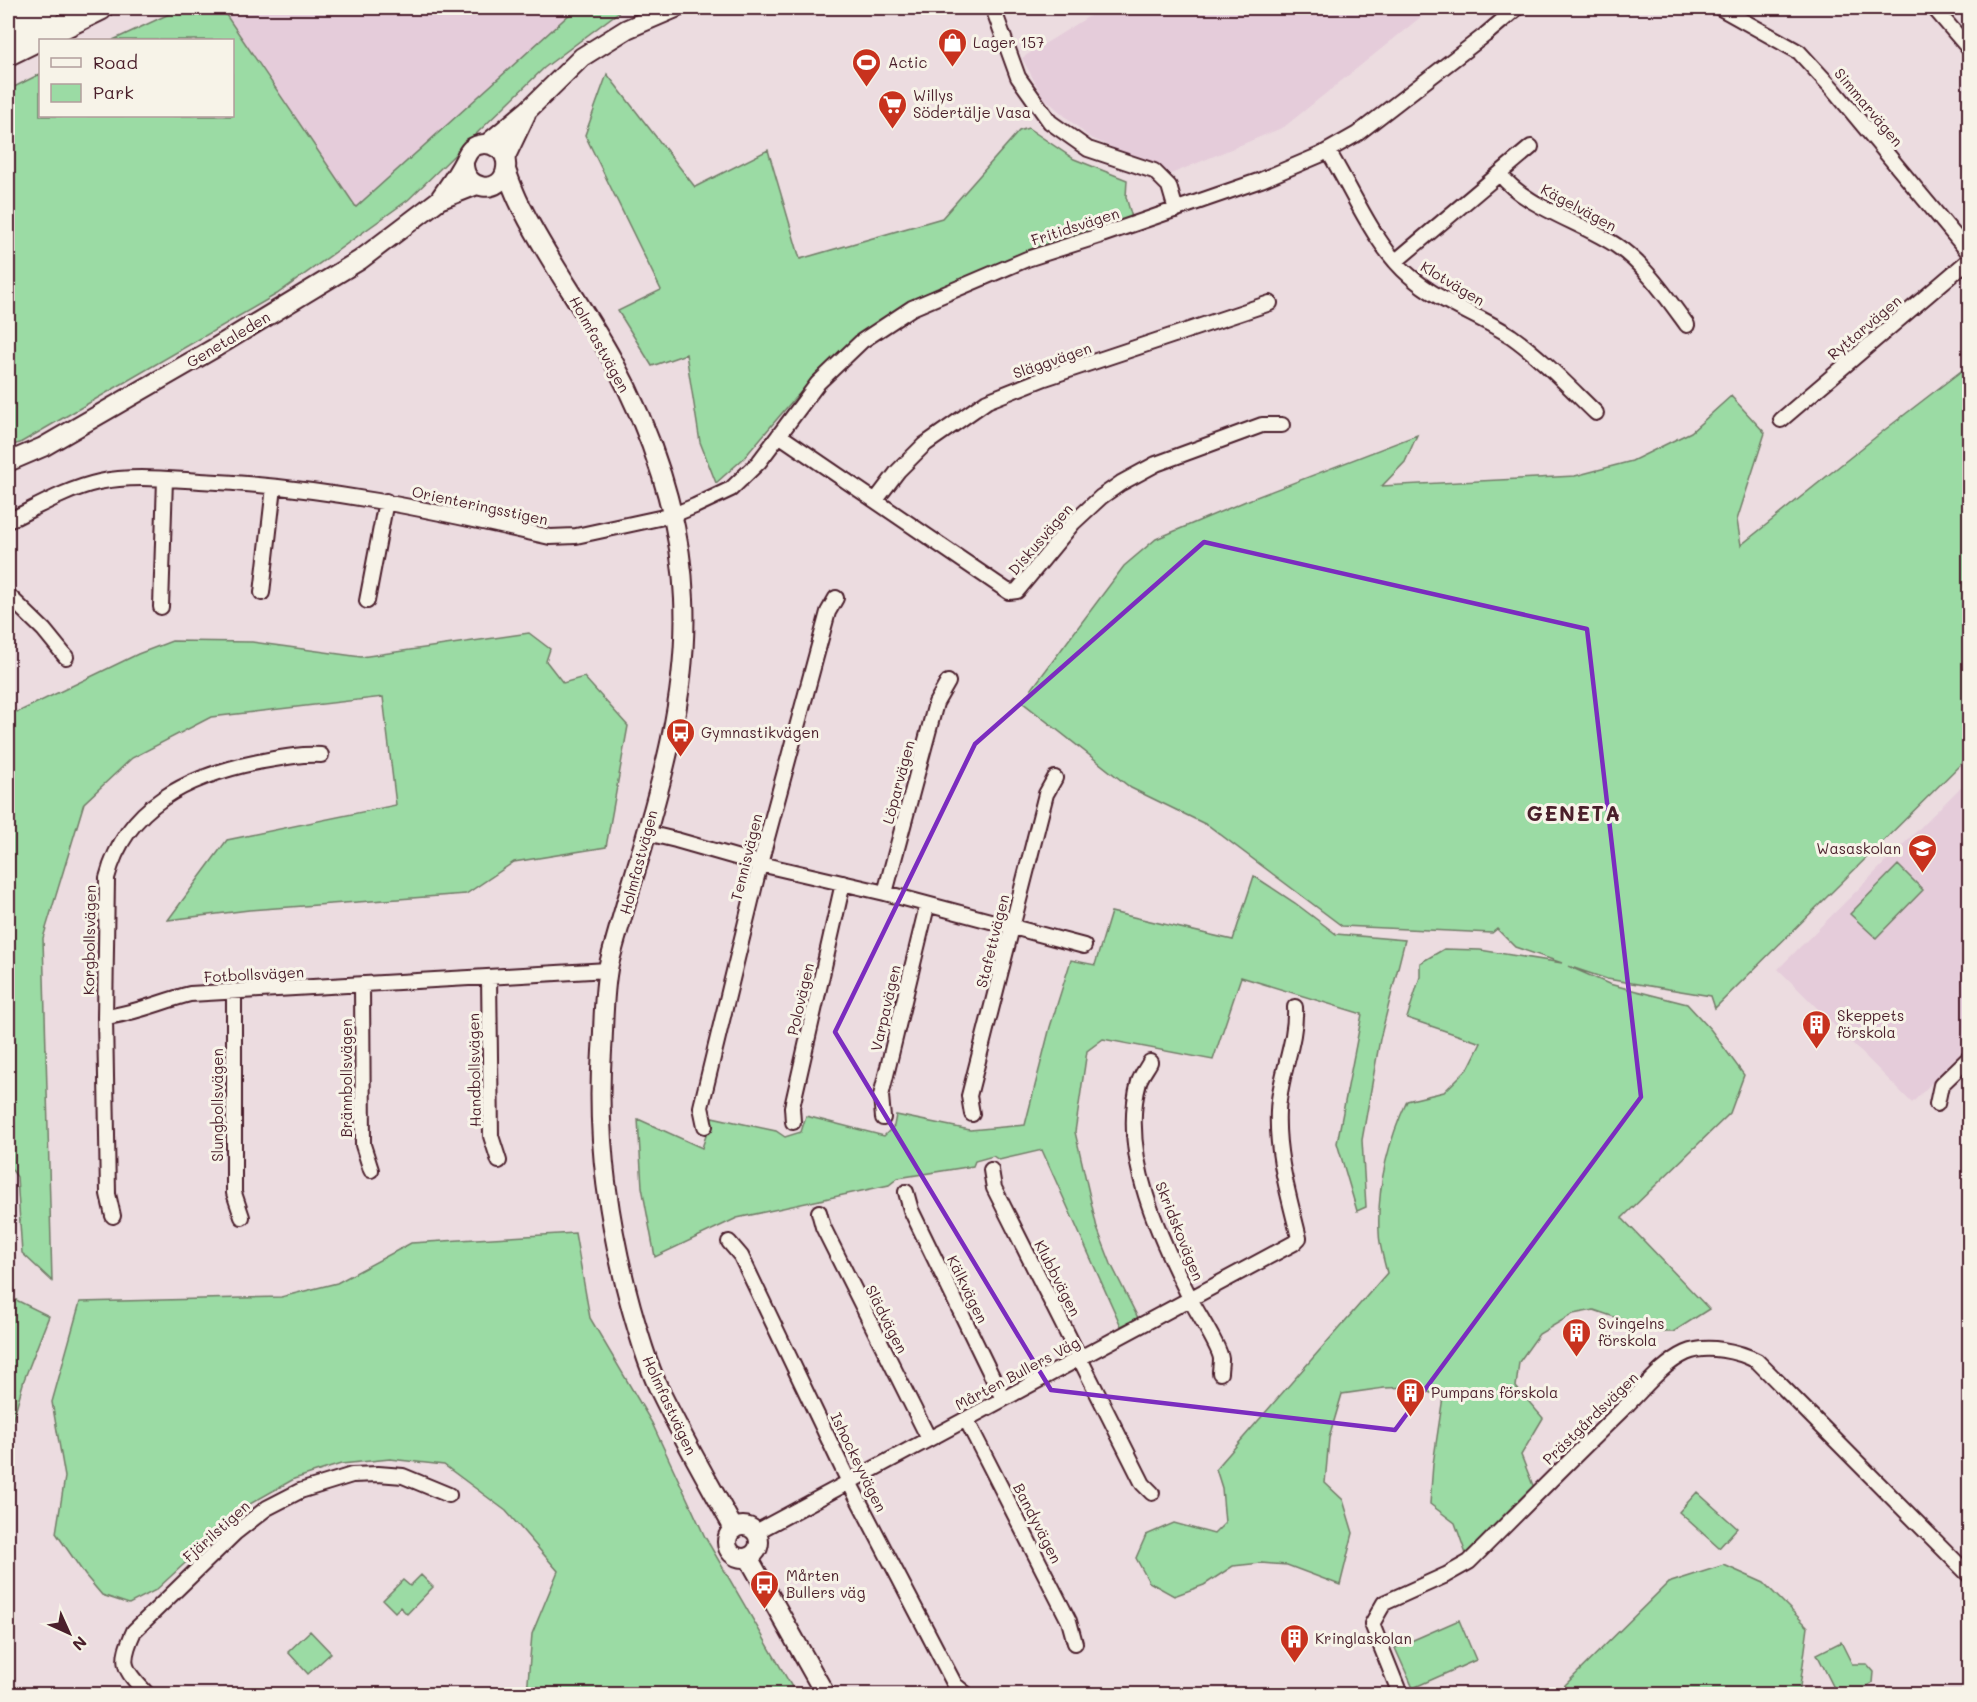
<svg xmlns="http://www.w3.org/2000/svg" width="1977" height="1702" viewBox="0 0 1977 1702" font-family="Mali,sans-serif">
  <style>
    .built { fill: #e5ccda }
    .green { fill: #9bdba4; stroke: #727d68; stroke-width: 1.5 }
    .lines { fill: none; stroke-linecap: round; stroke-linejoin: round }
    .street-casing { stroke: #4a1f2b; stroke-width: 18 }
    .secondary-casing { stroke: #4a1f2b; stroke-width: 22 }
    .highway-casing { stroke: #4a1f2b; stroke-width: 28 }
    .street { stroke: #f7f3e8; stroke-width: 14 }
    .secondary { stroke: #f7f3e8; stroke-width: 18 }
    .highway { stroke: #f7f3e8; stroke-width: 24 }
    .marked { fill: none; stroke: #7b2cbf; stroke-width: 4.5; stroke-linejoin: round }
    .labels { text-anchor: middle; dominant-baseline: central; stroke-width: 6; stroke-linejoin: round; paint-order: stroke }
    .poi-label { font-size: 15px; fill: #4a1f2b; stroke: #f7f3e8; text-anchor: start }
    .street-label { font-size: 15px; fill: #4a1f2b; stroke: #f7f3e8 }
    .district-label { font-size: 21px; font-weight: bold; letter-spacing: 1.5px; fill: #4a1f2b; stroke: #f7f3e8 }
  </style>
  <rect width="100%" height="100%" fill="#ecdce0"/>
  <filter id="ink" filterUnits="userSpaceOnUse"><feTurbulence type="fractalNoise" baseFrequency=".0167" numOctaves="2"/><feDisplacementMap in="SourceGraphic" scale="12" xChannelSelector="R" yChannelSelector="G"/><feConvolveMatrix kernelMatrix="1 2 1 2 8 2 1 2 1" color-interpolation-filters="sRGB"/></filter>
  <g filter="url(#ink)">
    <path class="built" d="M 236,8 L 582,8 L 571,13 L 356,208 L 226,15 Z
      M 1096,8 L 1432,8 L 1284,127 L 1171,174 L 1089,137 L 1043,97 L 1022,58 L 1096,12 Z
      M 1969,779 L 1969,1045 L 1912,1103 L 1778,969 Z"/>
    <path class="green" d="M 182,8 L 236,8 L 226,15 L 356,207 L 571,13 L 582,8 L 624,8 L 544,68 L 408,200 L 277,294 L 20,443 L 8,446 L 8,90 L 40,74 L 40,116 L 232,116 L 232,40 L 113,40 Z
      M 607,74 L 695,187 L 768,150 L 800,259 L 942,218 L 1019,131 L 1028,128 L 1074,159 L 1127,180 L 1126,197 L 1133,221 L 994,266 L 840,355 L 794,399 L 744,458 L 716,483 L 700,442 L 686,354 L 652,366 L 618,311 L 661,290 L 585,135 Z
      M 1969,365 L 1969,756 L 1715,1008 L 1711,996 L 1607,979 L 1568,966 L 1609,984 L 1687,1004 L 1711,1030 L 1744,1075 L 1730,1113 L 1622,1218 L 1709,1309 L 1673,1332 L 1658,1332 L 1594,1310 L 1573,1314 L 1539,1334 L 1519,1362 L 1516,1387 L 1543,1418 L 1521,1455 L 1534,1488 L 1466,1554 L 1455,1523 L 1430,1504 L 1433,1464 L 1443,1397 L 1413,1387 L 1384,1388 L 1342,1394 L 1329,1438 L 1325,1483 L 1343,1500 L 1353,1533 L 1340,1585 L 1287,1565 L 1261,1563 L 1233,1566 L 1204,1585 L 1174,1596 L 1149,1582 L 1136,1558 L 1146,1535 L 1174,1523 L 1214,1534 L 1225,1523 L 1222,1488 L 1216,1469 L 1387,1273 C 1384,1260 1379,1245 1379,1232 C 1377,1187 1388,1142 1407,1101 L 1444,1092 L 1469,1067 L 1481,1043 L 1407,1018 L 1420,977 L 1420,963 L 1444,949 L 1480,950 L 1562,963 L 1515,947 L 1497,929 L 1492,933 L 1342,926 L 1209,826 L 1131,788 L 1022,702 L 1124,566 L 1156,539 L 1246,501 L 1417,435 L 1405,462 L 1382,486 L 1575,476 L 1632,461 L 1691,432 L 1731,396 L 1765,433 L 1737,520 L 1741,545 L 1882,432 Z
      M 529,633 L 550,649 L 546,661 L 563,683 L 584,677 L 628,726 L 606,847 L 514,862 L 466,894 L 249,910 L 168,920 L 227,840 L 396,805 L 383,697 L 211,717 L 132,758 L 84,803 L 43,938 L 52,1281 L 22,1253 L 17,1177 L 8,1164 L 8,977 L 14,972 L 8,955 L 8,709 L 18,712 L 138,654 L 172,641 L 252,642 L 361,657 Z
      M 1898,865 L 1923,890 L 1876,938 L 1850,914 Z
      M 1254,876 L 1295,903 L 1336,934 L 1405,940 L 1380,1039 L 1362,1140 L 1366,1207 L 1357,1211 L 1337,1143 L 1362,1014 L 1241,977 L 1213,1060 L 1103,1039 L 1087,1051 L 1075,1132 L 1097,1228 L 1111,1264 L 1138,1318 L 1121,1326 L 1042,1150 L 999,1160 L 993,1156 L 975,1161 L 973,1166 L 898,1178 L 889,1185 L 737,1218 L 655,1257 L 642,1187 L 638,1119 L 702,1148 L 712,1117 L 776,1131 L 785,1137 L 801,1132 L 806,1116 L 884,1136 L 894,1126 L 896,1115 L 970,1130 L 1025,1125 L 1050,1027 L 1071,960 L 1095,965 L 1111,912 L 1233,940 Z
      M 575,1233 L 590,1318 L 652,1423 L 705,1537 L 796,1694 L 527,1694 L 532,1634 L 558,1571 L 506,1511 L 444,1465 L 390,1459 L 341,1464 L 294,1479 L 248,1505 L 156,1590 L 129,1604 L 102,1595 L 85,1575 L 56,1533 L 65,1477 L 52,1402 L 80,1302 L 281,1297 L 337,1283 L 411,1243 Z
      M 8,1296 L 49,1316 L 24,1380 L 10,1430 L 8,1430 Z
      M 1697,1492 L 1737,1528 L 1719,1548 L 1679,1512 Z
      M 1724,1565 L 1764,1583 L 1808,1627 L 1799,1694 L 1556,1694 L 1668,1583 Z
      M 421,1575 L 433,1587 L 407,1614 L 400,1607 L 395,1612 L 383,1600 L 403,1580 L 410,1586 Z
      M 1459,1620 L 1476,1660 L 1413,1688 L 1395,1648 Z
      M 310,1631 L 331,1653 L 308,1674 L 288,1652 Z
      M 1841,1642 L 1852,1664 L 1867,1664 L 1874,1672 L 1873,1683 L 1855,1694 L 1837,1694 L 1817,1654 Z"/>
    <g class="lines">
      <defs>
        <path id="street" d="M 993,8 L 1018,77 L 1050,122 L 1088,149 L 1154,171 L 1169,186 L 1176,210
          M 1720,8 L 1799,52 L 1833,89 L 1970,254
          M 1934,8 L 1970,50
          M 1328,151 C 1352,189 1375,247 1410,276 C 1439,302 1479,315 1511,336 C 1542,358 1569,387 1596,413
          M 1500,174 C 1525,207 1582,222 1617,246 C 1644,264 1668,299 1687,325
          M 1396,261 L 1531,147
          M 1781,420 L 1970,259
          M 779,435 L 1009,592 L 1017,591 L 1073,523 L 1101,497 L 1121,483 L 1156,464 L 1262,425 L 1282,425
          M 876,500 L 898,471 L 924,445 L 987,401 L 1045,378 L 1270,303
          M 8,521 C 37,507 67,489 99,482 C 131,475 167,479 200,481 C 321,486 432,510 550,537 L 576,536 L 673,515 L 695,506 L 731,489 L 759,462 L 818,383 L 862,341 L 912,308 L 1027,259 L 1099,236 L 1261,180 L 1320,155 L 1357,134 L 1485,35 L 1517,8
          M 262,593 L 274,487
          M 8,595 L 44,630 L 66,657
          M 367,601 L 386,501
          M 161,607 L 165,479
          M 647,833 L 676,840 L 760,864 L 885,893 L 1084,946
          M 885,893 L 936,703 L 948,682
          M 489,977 L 491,1136 L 499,1161
          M 362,984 L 363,1145 L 371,1170
          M 234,991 L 234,1193 L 242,1217
          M 105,1017 L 107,878 C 126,805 189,776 258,762 C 280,758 299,754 321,755
          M 1150,1062 C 1147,1068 1141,1075 1139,1082 C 1119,1154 1160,1239 1192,1302 C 1198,1314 1220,1348 1221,1359 C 1221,1364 1220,1369 1220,1373
          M 1937,1104 L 1941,1085 L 1970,1057
          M 972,1114 L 969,1096 L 1046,794 L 1055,778
          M 883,1118 L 881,1096 L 927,906
          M 793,1122 L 792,1107 L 843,883
          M 705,1126 L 701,1107 L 760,864 L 828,612 L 836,598
          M 991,1170 L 994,1188 L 1143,1484 L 1152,1493
          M 906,1192 L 911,1210 L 1003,1399
          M 819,1212 L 823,1227 L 929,1439
          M 113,1216 L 108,1194 L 105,1017 C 134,1014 162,1001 190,994 L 608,970
          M 729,1242 L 741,1256 L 849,1482 L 955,1685 L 966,1694
          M 966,1419 L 1069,1621 L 1075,1643
          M 756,1532 L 1294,1243 L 1299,1238 C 1289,1196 1276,1155 1278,1111 C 1279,1076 1297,1042 1295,1007
          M 147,1694 C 123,1668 119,1664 134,1631 L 235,1533 L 267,1508 L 300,1491 L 352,1475 L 378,1474 L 403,1476 L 449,1495
          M 1400,1694 L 1372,1624 L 1384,1603 L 1446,1575 L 1469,1562 C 1522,1509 1574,1456 1628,1404 C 1645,1387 1664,1363 1686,1353 C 1707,1344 1738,1351 1757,1361 L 1970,1576"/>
        <path id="secondary" d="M 487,144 L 528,110 L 582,57 L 627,29 L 676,8
          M 505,158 L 526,114
          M 506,170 C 511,184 516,198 523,210 C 549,262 584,308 612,359 C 651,430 681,517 684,599 C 690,724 640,845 609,964 C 603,991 604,1023 602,1051 C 596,1138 608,1223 631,1307 C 639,1335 647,1363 659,1389 C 682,1437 709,1483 734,1529
          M 439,200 C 447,188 457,175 464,161 C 466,157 467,153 471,149 C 478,143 489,142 497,148 C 504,152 507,160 506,168 C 503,196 462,192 464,161
          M 8,462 L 43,447 L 213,349 L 360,260 L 439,200 L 477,185
          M727 1542a16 16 0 1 1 32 0a16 16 0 1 1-32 0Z
          M 748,1557 L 825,1694"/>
        <path id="highway" d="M 8,27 L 47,8
          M 8,53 L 100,8"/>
      </defs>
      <use href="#street" class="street-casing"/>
      <use href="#secondary" class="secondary-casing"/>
      <use href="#highway" class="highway-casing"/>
      <use href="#street" class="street"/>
      <use href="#secondary" class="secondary"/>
      <use href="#highway" class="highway"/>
    </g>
  </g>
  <path class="marked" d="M 1204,542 L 1587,629 L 1641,1097 L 1395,1430 L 1051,1390 L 835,1032 L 975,744 Z"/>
  <defs>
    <symbol id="shop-pin" viewBox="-11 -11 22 30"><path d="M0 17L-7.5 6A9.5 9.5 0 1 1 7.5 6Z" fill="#c8321e" stroke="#f7f3e8"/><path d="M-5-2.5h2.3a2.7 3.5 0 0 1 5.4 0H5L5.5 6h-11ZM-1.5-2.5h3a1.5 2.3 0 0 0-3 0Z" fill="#fff"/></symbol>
    <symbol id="stadium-pin" viewBox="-11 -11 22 30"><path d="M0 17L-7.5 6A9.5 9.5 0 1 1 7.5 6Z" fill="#c8321e" stroke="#f7f3e8"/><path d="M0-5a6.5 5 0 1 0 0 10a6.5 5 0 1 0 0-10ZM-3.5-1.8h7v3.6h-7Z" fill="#fff"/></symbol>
    <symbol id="supermarket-pin" viewBox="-11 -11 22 30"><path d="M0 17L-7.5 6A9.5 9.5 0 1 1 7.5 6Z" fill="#c8321e" stroke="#f7f3e8"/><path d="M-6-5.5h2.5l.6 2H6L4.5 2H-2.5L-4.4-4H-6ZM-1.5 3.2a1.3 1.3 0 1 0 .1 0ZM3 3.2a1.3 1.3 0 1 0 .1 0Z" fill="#fff"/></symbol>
    <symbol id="bus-pin" viewBox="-11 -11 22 30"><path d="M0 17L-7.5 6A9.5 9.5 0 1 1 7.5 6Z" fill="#c8321e" stroke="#f7f3e8"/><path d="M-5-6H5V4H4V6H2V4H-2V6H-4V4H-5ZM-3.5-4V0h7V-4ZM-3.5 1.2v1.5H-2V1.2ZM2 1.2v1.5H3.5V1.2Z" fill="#fff"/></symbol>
    <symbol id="school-pin" viewBox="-11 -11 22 30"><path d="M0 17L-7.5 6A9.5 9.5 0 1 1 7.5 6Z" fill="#c8321e" stroke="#f7f3e8"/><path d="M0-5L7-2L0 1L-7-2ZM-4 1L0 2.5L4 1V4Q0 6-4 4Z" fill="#fff"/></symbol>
    <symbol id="building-pin" viewBox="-11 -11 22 30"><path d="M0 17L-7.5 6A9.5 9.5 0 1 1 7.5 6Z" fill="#c8321e" stroke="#f7f3e8"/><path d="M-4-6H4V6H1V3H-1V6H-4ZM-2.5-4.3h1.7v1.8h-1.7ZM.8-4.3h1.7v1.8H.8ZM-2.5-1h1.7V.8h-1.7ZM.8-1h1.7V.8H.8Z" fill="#fff"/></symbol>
  </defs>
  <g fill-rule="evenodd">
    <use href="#shop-pin" x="936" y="26" width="33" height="45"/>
    <use href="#stadium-pin" x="850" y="46" width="33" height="45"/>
    <use href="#supermarket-pin" x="876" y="88" width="33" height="45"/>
    <use href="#bus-pin" x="664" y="716" width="33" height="45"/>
    <use href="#school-pin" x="1906" y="832" width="33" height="45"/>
    <use href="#building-pin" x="1800" y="1008" width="33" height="45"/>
    <use href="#building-pin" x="1560" y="1316" width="33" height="45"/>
    <use href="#building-pin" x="1394" y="1376" width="33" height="45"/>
    <use href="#bus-pin" x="748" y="1568" width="33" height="45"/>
    <use href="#building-pin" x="1278" y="1622" width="33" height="45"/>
  </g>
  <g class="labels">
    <g class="poi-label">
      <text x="973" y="42">Lager 157</text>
      <text x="888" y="62">Actic</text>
      <text x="913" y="95">Willys<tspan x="913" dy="17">Södertälje Vasa</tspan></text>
      <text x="701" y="732">Gymnastikvägen</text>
      <text x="1901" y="848" text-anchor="end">Wasaskolan</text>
      <text x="1837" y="1015">Skeppets<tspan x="1837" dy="17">förskola</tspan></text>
      <text x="1598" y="1323">Svingelns<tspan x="1598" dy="17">förskola</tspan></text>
      <text x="1431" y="1392">Pumpans förskola</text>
      <text x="786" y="1575">Mårten<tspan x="786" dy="17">Bullers väg</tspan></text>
      <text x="1315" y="1638">Kringlaskolan</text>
    </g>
    <g class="street-label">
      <text transform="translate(1869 107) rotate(50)">Simmarvägen</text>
      <text transform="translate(1579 207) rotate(28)">Kägelvägen</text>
      <text transform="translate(1075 226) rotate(-18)">Fritidsvägen</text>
      <text transform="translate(1453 283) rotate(31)">Klotvägen</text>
      <text transform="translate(1864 327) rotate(-40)">Ryttarvägen</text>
      <text transform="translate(228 339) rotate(-31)">Genetaleden</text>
      <text transform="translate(600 344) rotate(61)">Holmfastvägen</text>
      <text transform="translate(1052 360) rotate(-19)">Släggvägen</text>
      <text transform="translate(480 505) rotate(12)">Orienteringsstigen</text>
      <text transform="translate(1040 539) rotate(-49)">Diskusvägen</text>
      <text transform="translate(898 782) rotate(-75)">Löparvägen</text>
      <text transform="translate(746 857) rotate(-76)">Tennisvägen</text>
      <text transform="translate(638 862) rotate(-75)">Holmfastvägen</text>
      <text transform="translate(89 940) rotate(-89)">Korgbollsvägen</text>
      <text transform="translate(992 941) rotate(-76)">Stafettvägen</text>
      <text transform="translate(254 974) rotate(-3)">Fotbollsvägen</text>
      <text transform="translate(800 999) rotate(-77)">Polovägen</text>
      <text transform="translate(885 1008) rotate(-77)">Varpavägen</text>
      <text transform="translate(474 1070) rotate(-91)">Handbollsvägen</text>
      <text transform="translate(346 1078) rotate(-90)">Brännbollsvägen</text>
      <text transform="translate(217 1105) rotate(-90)">Slungbollsvägen</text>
      <text transform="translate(1180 1231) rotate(68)">Skridskovägen</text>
      <text transform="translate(1058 1278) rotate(63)">Klubbvägen</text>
      <text transform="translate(968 1289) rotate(64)">Kälkvägen</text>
      <text transform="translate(887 1319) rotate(63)">Slädvägen</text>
      <text transform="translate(1017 1373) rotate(-28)">Mårten Bullers Väg</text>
      <text transform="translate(670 1405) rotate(65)">Holmfastvägen</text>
      <text transform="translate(1590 1418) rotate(-44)">Prästgårdsvägen</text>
      <text transform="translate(859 1462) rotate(64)">Ishockeyvägen</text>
      <text transform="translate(1038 1523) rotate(63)">Bandyvägen</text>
      <text transform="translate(216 1531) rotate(-42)">Fjärilstigen</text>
    </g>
    <g class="district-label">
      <text x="1574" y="812">GENETA</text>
    </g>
  </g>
  <rect width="1977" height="1702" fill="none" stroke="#f7f3e8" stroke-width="30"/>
  <rect x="15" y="15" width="1947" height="1672" fill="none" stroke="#4a1f2b" stroke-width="2" filter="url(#ink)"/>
  <rect x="39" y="39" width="195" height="78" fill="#f7f3e8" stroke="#b29e9c" stroke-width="1.5"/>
  <rect x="51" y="58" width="30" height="9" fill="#f7f3e8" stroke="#b29e9c" stroke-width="1.5"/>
  <text x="93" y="69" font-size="18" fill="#4a1f2b">Road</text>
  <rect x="51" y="84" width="30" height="18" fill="#9bdba4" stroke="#b29e9c" stroke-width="1.5"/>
  <text x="93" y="99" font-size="18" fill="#4a1f2b">Park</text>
  <g transform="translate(69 1633) rotate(135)" stroke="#f7f3e8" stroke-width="4.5" paint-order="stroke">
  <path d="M0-4.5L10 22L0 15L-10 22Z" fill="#4a1f2b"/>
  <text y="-9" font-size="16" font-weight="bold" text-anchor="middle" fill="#4a1f2b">N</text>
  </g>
</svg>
